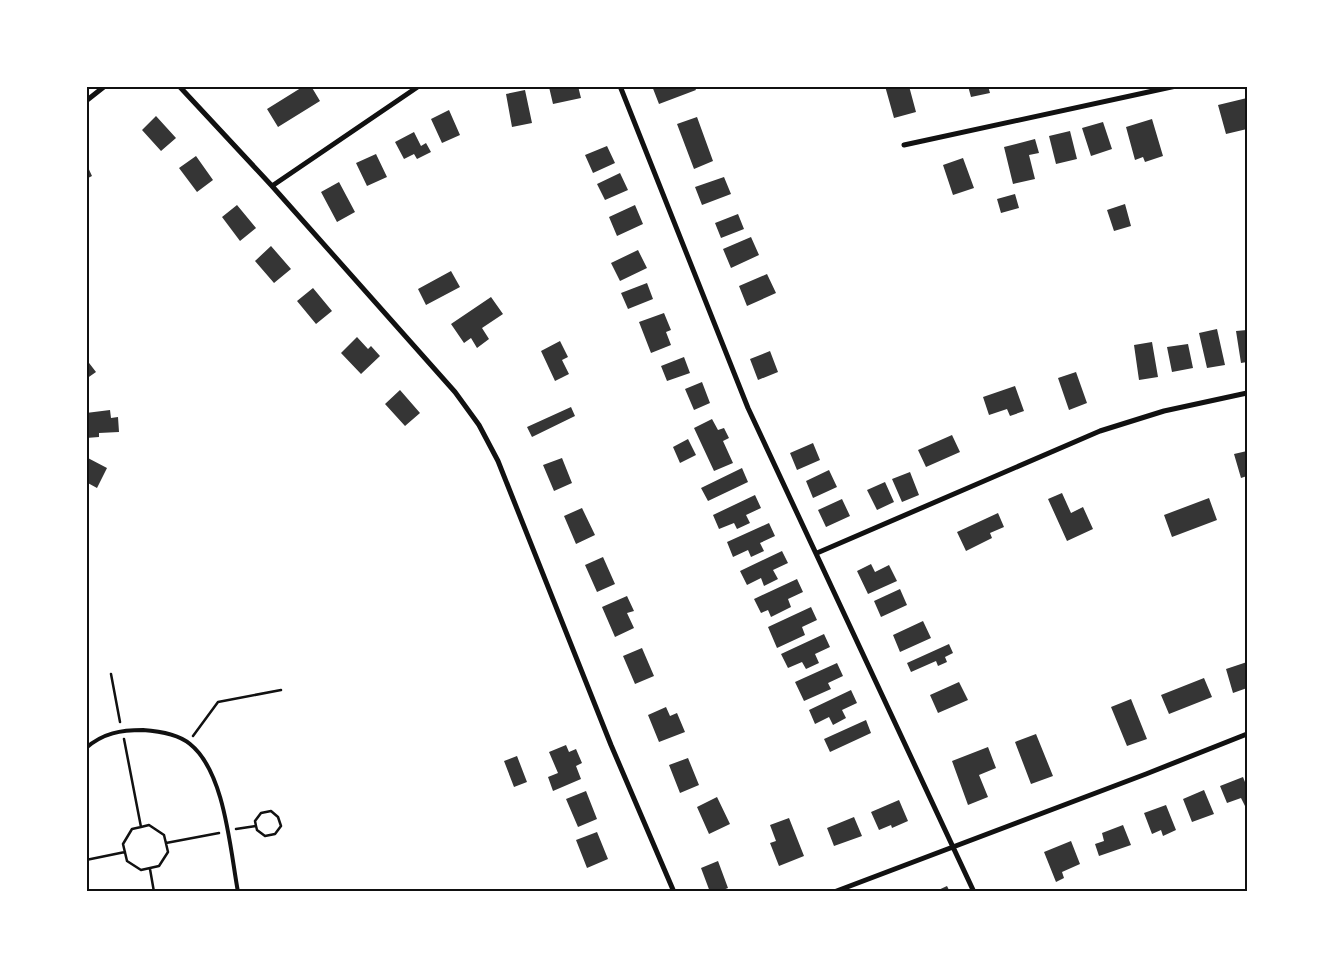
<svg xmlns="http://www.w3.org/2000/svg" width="1333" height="978" viewBox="0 0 1333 978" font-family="Karla,sans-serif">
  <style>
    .building { fill: #353535 }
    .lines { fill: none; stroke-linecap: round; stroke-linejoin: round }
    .path { stroke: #111; stroke-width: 2.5 }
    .service { stroke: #111; stroke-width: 4 }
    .minor { stroke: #111; stroke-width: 5 }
    .neatline { fill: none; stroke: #111; stroke-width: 2 }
  </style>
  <rect width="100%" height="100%" fill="#fff"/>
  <path class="building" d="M 304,86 L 311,86 L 320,101 L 278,127 L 267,109 Z
    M 578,86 L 581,98 L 553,104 L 549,87 Z
    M 652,86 L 694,86 L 696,90 L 659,104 Z
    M 885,86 L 909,86 L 916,112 L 894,118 Z
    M 968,86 L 988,86 L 990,93 L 971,97 Z
    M 525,90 L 532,123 L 512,127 L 506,94 Z
    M 1247,98 L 1247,129 L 1226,134 L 1218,105 Z
    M 449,110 L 460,135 L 442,143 L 431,119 Z
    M 156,116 L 176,138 L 161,151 L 142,130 Z
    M 697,117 L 713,161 L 694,169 L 677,124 Z
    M 1152,119 L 1163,156 L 1145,162 L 1143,157 L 1135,160 L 1126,127 Z
    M 1103,122 L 1112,149 L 1091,156 L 1082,128 Z
    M 1070,131 L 1077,159 L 1056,164 L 1049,136 Z
    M 414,132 L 421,146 L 426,143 L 431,152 L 417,159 L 414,154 L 404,159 L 395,142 Z
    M 1035,139 L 1039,153 L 1029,155 L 1035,179 L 1013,184 L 1004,147 Z
    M 607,146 L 615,163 L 593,173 L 585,155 Z
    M 376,154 L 387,177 L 367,186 L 356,163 Z
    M 196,156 L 213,180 L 197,192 L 179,168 Z
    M 963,158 L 974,188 L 953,195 L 943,165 Z
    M 86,163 L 92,176 L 86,179 Z
    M 620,173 L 628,190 L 605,200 L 597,184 Z
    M 724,177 L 731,194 L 702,205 L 695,187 Z
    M 339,182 L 355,212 L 337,222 L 321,192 Z
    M 1015,194 L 1019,208 L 1001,213 L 997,199 Z
    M 1125,204 L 1131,226 L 1114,231 L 1107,210 Z
    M 237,205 L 256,228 L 240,241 L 222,217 Z
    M 635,205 L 643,224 L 617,236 L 609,217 Z
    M 738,214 L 744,229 L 721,238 L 715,223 Z
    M 751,237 L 759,255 L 731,268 L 723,249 Z
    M 271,246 L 291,269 L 274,283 L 255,261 Z
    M 638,250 L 647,268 L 620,281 L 611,263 Z
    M 451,271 L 460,287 L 426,305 L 418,289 Z
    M 767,274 L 776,293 L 747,306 L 739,286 Z
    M 647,283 L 653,299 L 628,309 L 621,293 Z
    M 313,288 L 332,311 L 316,324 L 297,301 Z
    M 491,297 L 503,314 L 482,328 L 489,339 L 477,348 L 471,338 L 464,343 L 451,324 Z
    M 664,313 L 671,330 L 666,332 L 671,345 L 651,353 L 639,322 Z
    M 1217,329 L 1225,365 L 1207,368 L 1199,333 Z
    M 1247,330 L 1247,362 L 1241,363 L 1236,331 Z
    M 357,337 L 368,349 L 371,346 L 380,356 L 361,374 L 341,353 Z
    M 560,341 L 568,357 L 562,360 L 569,374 L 555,381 L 541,351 Z
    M 1152,342 L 1158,377 L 1139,380 L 1134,345 Z
    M 1188,344 L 1193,368 L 1172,372 L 1167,347 Z
    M 770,351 L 778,372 L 758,380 L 750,359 Z
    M 684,357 L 690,373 L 667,381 L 661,366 Z
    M 86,359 L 96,372 L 86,379 Z
    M 1076,372 L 1087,403 L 1069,410 L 1058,378 Z
    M 702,382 L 710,403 L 694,410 L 685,389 Z
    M 1015,386 L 1024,411 L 1010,416 L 1007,409 L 989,415 L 983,397 Z
    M 400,390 L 420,413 L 405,426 L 385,404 Z
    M 571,407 L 575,416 L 532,437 L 527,427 Z
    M 110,410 L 111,418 L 118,417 L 119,432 L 99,433 L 99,437 L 86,438 L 86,413 Z
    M 712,419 L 718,430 L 724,428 L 729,438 L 723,441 L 733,463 L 714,471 L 694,428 Z
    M 952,435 L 960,452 L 926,467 L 918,450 Z
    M 688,439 L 696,455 L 680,463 L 673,447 Z
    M 813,443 L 820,460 L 797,470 L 790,453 Z
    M 1247,451 L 1247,476 L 1241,478 L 1234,454 Z
    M 86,457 L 107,468 L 97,488 L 86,482 Z
    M 562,458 L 572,483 L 554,491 L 543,465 Z
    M 742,468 L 748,482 L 708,501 L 701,488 Z
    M 829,470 L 837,487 L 813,498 L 806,481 Z
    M 910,472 L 919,495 L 902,502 L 892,479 Z
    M 885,482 L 894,502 L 877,510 L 867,490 Z
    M 1062,493 L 1071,513 L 1083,507 L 1093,529 L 1067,541 L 1048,499 Z
    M 755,495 L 761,508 L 746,515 L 750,523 L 737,529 L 734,523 L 719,529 L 713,515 Z
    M 1209,498 L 1217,520 L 1172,537 L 1164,515 Z
    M 842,499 L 850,516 L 826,527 L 818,510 Z
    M 582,508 L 595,535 L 576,544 L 564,516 Z
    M 998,513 L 1004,527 L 990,533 L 992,538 L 966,551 L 957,532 Z
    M 769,523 L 775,536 L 760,543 L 764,551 L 751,557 L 748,550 L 733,557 L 727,542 Z
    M 782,551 L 788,563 L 773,570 L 778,579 L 764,586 L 761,578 L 747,585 L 740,571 Z
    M 603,557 L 615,584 L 597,592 L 585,565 Z
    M 871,564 L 875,572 L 889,565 L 897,581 L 868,594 L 857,571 Z
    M 797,579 L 803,592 L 788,599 L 791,607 L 771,617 L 768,610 L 761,613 L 754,599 Z
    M 900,589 L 907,605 L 881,617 L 874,601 Z
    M 627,596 L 634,611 L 627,613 L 634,628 L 615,637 L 602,607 Z
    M 811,607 L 817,620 L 802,627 L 805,635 L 777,648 L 768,627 Z
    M 923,621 L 931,638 L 900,652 L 893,635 Z
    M 824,634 L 830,647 L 815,654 L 819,663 L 806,669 L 802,662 L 788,668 L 781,654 Z
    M 949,644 L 953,653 L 945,657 L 947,662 L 938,666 L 936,661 L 911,672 L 907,663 Z
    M 642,648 L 654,676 L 635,684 L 623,656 Z
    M 1247,662 L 1247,688 L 1233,693 L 1226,669 Z
    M 837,663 L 843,676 L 828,683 L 831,689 L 804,701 L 795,682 Z
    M 1204,678 L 1212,697 L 1169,714 L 1161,695 Z
    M 959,682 L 968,700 L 938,713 L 930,695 Z
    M 851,690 L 857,703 L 842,710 L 846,718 L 833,725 L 829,717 L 815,724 L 809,710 Z
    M 1131,699 L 1147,739 L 1127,746 L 1111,707 Z
    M 666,707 L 670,716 L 677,713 L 685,732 L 659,742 L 648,715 Z
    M 866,720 L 871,733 L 830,752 L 824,739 Z
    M 1036,734 L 1053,776 L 1031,784 L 1015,742 Z
    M 566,745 L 569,752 L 576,749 L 582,763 L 576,766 L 581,779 L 553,791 L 548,777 L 558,773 L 549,752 Z
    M 988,747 L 996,768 L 979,775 L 988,797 L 968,805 L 952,761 Z
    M 517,756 L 527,782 L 514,787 L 504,761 Z
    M 688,758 L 699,785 L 680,793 L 669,765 Z
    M 1243,777 L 1245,782 L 1247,781 L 1247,805 L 1245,806 L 1241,798 L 1227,803 L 1220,786 Z
    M 1204,790 L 1214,814 L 1192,822 L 1183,799 Z
    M 586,791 L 597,819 L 578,827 L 566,799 Z
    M 717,797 L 730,824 L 709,834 L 697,807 Z
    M 899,800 L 908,821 L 892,828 L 891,825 L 879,830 L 871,812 Z
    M 1166,805 L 1176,830 L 1163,836 L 1161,830 L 1152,834 L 1144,813 Z
    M 854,817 L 862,836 L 834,846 L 827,828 Z
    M 789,818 L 804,856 L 779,866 L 770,843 L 776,841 L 770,825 Z
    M 1123,825 L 1131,845 L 1099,856 L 1095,844 L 1104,841 L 1102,833 Z
    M 597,832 L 608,859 L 587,868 L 576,840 Z
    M 1071,841 L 1080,864 L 1062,872 L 1064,878 L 1056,882 L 1044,852 Z
    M 718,861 L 728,888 L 718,892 L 710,892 L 701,868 Z
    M 947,886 L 950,892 L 934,892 Z"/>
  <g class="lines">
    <path class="path" d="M 111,674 L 120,722
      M 193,736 L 218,702 L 281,690
      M 124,739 L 141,827 L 149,825 L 164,835 L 168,852 L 159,866 L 141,870 L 127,861 L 123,844 L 132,829 L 141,827
      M 236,829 L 256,826 L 257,830 L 265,836 L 275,834 L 281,826 L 278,817 L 271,811 L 261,813 L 255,821 L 256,826
      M 166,843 L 219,833
      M 86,860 L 125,852
      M 150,869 L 154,892"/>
    <path class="service" d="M 86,748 C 103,733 121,730 143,730 C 158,731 178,734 190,744 C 225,772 230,849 238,892"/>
    <path class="minor" d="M 179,86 L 272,186 L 455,392 L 479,425 L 498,461 L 611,745 L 674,892
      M 620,86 L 748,408 L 974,892
      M 86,101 L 105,86
      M 904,145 L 1176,86
      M 272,186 L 419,86
      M 817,553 L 1100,431 L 1164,411 L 1247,393
      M 834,892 L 1146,774 L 1247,734"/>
  </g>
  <rect width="1333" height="978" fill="none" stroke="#ffffff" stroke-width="175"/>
  <rect x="88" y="88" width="1158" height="802" class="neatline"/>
</svg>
